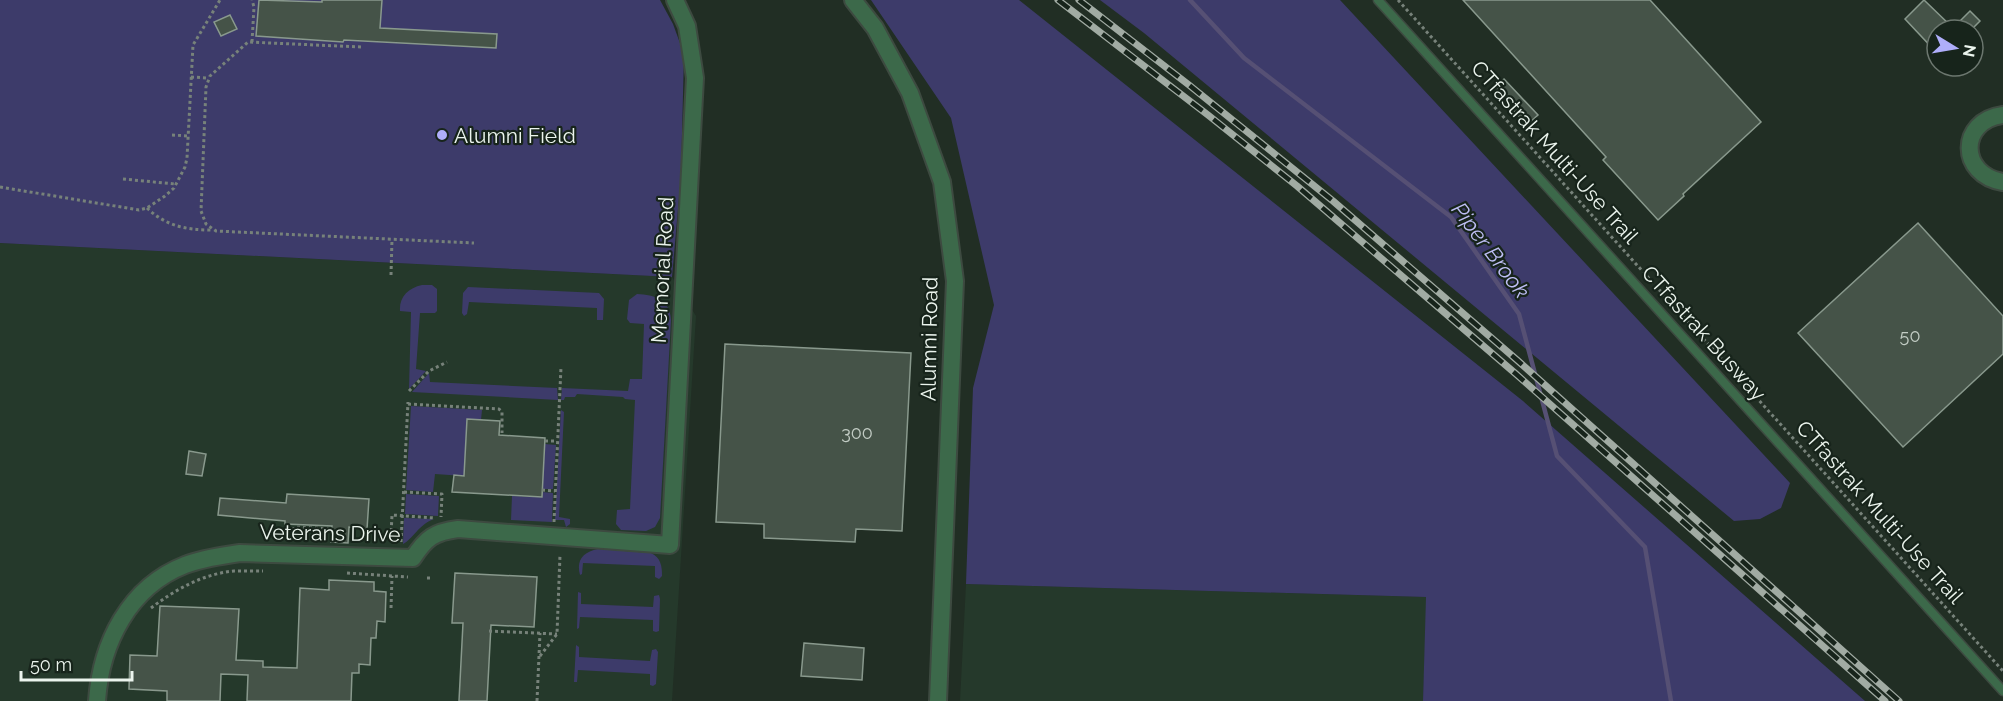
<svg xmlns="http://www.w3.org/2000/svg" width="2003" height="701" viewBox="0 0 2003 701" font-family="Raleway,sans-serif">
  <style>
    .built { fill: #25392b }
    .green { fill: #3d3b6a }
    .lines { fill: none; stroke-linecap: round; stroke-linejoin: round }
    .stream { stroke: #565074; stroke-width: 4.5 }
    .building { fill: #455348; stroke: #89998d; stroke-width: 1.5 }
    .lane-casing { stroke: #3d4a40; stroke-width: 11 }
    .street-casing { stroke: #3d4a40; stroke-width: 20 }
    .path { stroke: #77827a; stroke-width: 3; stroke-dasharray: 3 3; stroke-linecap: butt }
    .lane { stroke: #3c694a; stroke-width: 8 }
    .street { stroke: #3c694a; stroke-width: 16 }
    .rail-casing { stroke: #a1aba3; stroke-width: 7 }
    .rail { stroke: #17241b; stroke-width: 4.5; stroke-dasharray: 14; stroke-linecap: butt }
    .poi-dot { fill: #afaefa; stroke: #17241b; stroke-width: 2 }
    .labels { text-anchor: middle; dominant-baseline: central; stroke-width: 4.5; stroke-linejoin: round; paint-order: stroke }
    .number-label { font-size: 18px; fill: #c2ccc4 }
    .poi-label { font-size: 21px; fill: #ebf4ed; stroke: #17241b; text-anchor: start }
    .street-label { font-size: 21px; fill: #ebf4ed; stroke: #17241b }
    .water-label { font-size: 22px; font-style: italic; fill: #bebef4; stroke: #17241b }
  </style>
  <rect width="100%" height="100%" fill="#212e24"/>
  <path class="built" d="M 0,243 L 672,277 L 696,316 L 672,701 L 0,701 Z
    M 966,584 L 1427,597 L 1423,701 L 960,701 Z"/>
  <path class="green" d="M 0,0 L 660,0 L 673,24 L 684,54 L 681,175 L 672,277 L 0,243 Z
    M 871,0 L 1019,0 L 1523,401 L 1865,701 L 1423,701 L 1426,597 L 966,584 L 973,388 L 994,305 L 951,118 Z
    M 1100,0 L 1340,0 L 1790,483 L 1781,508 L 1760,519 L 1734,521 L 1144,33 Z
    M 422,285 L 432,285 L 437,289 L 437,311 L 435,313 L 420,313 L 416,369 L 426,371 L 409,389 L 411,312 L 400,311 C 399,297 408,288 422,285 Z
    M 468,287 L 599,293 L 604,299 L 603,320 L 597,320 L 597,308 L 469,302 L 467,314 L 464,316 L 462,313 L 463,293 Z
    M 637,294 C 655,295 670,299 671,320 L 660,518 L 655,527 L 646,531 L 621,530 L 616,524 L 617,510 L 630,509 L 635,400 L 625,399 L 623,397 L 577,394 L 575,397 L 565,397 L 564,400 L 561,400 L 562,388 L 628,391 L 630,379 L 642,379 L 644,324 L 630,323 L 627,319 L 629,300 Z
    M 429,373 L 430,382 L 557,388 L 558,400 L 412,392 Z
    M 411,406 L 482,410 L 481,420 L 467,419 L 464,476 L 435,474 L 433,492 L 406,490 Z
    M 561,410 L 564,412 L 559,517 L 570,519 L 570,524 L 566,527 L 564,520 L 555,520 Z
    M 545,444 L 556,445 L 553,489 L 542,489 Z
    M 542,492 L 553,493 L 552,522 L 511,520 L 512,496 L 541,497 Z
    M 406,494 L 439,496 L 438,516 L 405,514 Z
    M 404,518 L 434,519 C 418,525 413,539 403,544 Z
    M 598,549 L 651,553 C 661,558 662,566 662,576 L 659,579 L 655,577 L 655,566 L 583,563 L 582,574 L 580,575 C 576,560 583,552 598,549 Z
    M 578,592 L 581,593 L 581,604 L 653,607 L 654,596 L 659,595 L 660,599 L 659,631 L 656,632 L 653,631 L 653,620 L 580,617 L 579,628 L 577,629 Z
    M 576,645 L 579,647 L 579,657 L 650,661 L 652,650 L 656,649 L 658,652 L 656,684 L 653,686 L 650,685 L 650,674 L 578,670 L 577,682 L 574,682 Z"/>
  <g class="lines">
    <path class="stream" d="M 1190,0 L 1244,58 L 1451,217 L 1519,314 L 1557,456 L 1645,547 L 1671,701"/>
  </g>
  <path class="building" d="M 259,0 L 322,2 L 322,0 L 382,0 L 380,28 L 497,34 L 496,48 L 344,40 L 343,42 L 256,36 Z
    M 1463,0 L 1650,0 L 1761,122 L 1683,194 L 1684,196 L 1658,220 L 1603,160 L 1606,157 Z
    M 1924,0 L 1953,28 L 1970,11 L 1980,21 L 1971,30 L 1937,30 L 1937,53 L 1905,19 Z
    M 230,15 L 237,29 L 221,36 L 214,22 Z
    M 1504,79 L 1538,115 L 1527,125 L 1494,89 Z
    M 1918,223 L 2003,316 L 2003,354 L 1903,447 L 1798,333 Z
    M 725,344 L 911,353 L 902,531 L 856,529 L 855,542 L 764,538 L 764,524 L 716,522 Z
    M 467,419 L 500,421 L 499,435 L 545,438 L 542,497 L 452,492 L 454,475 L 464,476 Z
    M 189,451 L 206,454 L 202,476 L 186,474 Z
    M 287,494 L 369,499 L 367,529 L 349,527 L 348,543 L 331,542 L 332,526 L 285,524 L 285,521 L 218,515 L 220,498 L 286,503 Z
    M 455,573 L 537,577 L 534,627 L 491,625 L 487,701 L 459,701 L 463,623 L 452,623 Z
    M 329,580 L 374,582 L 374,591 L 386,592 L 385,622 L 377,621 L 376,638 L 371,638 L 370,665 L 359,664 L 359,673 L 352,673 L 351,701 L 247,701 L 248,675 L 221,674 L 220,701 L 167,701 L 167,691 L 129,689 L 130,655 L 157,656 L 160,606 L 239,609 L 236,660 L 263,661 L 263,667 L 297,668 L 300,588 L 329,590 Z
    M 804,643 L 864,648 L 862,680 L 801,676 Z"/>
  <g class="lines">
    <defs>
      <path id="lane" d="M 1378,0 L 2003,691"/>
      <path id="street" d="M 853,0 L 875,28 L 910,93 L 942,182 L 955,281 L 938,701
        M 2003,115 C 1958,121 1959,175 2003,182
        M 97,701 C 101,643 129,587 185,565 C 203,558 221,556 240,553 L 413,558 C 426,538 434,532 458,529 L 670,545 L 695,78 L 687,26 L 675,0"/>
    </defs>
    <use href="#lane" class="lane-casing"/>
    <use href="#street" class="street-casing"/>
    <path class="path" d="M 1398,0 L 2003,671
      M 252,42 L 254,7 L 252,0
      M 361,47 L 248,42 L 210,76 L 206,87 L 201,211 L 206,224 L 216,231 L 474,243
      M 191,77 L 208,78
      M 172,135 L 188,136
      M 123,179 L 175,184
      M 0,187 L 139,210 L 147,208 L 165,196 L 174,188 L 185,167 L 187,158 L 193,45 L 220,0
      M 147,208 C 166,226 186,230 211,230
      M 391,275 L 392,239
      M 409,391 L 429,371 L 447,362
      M 408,404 L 499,409 L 502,412 L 502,433
      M 545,441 L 557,441
      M 542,490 L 555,491
      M 404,492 L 442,494 L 441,517
      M 554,522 L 561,367
      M 293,536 L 294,527 L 332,529
      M 395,542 L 391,535 L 392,515 L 435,518
      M 401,542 L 408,402
      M 347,573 L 408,577
      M 427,578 L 433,578
      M 151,608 C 176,589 203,574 234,571 C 244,571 254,571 263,571
      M 391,608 L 392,576
      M 489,631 L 557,634
      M 540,656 L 557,634 L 560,555
      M 537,701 L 540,633"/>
    <use href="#lane" class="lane"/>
    <use href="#street" class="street"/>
    <defs>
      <path id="rail" d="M 1058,0 L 1208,115 L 1297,186 L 1516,374 L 1885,701
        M 1079,0 L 1189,85 L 1333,201 L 1517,360 L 1899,701"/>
    </defs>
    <use href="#rail" class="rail-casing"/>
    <use href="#rail" class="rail"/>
  </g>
  <circle class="poi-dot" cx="442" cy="135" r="6"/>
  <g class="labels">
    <g class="number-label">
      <text x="1910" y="335">50</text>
      <text x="857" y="432">300</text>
    </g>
    <g class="poi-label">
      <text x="454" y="135">Alumni Field</text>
    </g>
    <g class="street-label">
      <text transform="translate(1555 152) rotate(48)">CTfastrak Multi-Use Trail</text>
      <text transform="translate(662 270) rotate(-87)">Memorial Road</text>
      <text transform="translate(1704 333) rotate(48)">CTfastrak Busway</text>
      <text transform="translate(929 339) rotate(-89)">Alumni Road</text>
      <text transform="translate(1880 512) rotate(48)">CTfastrak Multi-Use Trail</text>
      <text transform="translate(330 533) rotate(1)">Veterans Drive</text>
    </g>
    <g class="water-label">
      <text transform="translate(1491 250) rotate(53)">Piper Brook</text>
    </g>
  </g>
  <g transform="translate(1955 48) rotate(101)"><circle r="28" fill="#17241b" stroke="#6c776f" stroke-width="1.5"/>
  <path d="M0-4.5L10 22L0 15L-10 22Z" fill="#afaefa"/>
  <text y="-9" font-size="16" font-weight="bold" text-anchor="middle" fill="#ebf4ed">N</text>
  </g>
  <path d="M21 671v9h111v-9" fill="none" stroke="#ebf4ed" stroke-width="3"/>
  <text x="30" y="671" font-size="18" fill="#ebf4ed" stroke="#17241b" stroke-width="4.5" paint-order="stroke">50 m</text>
</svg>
